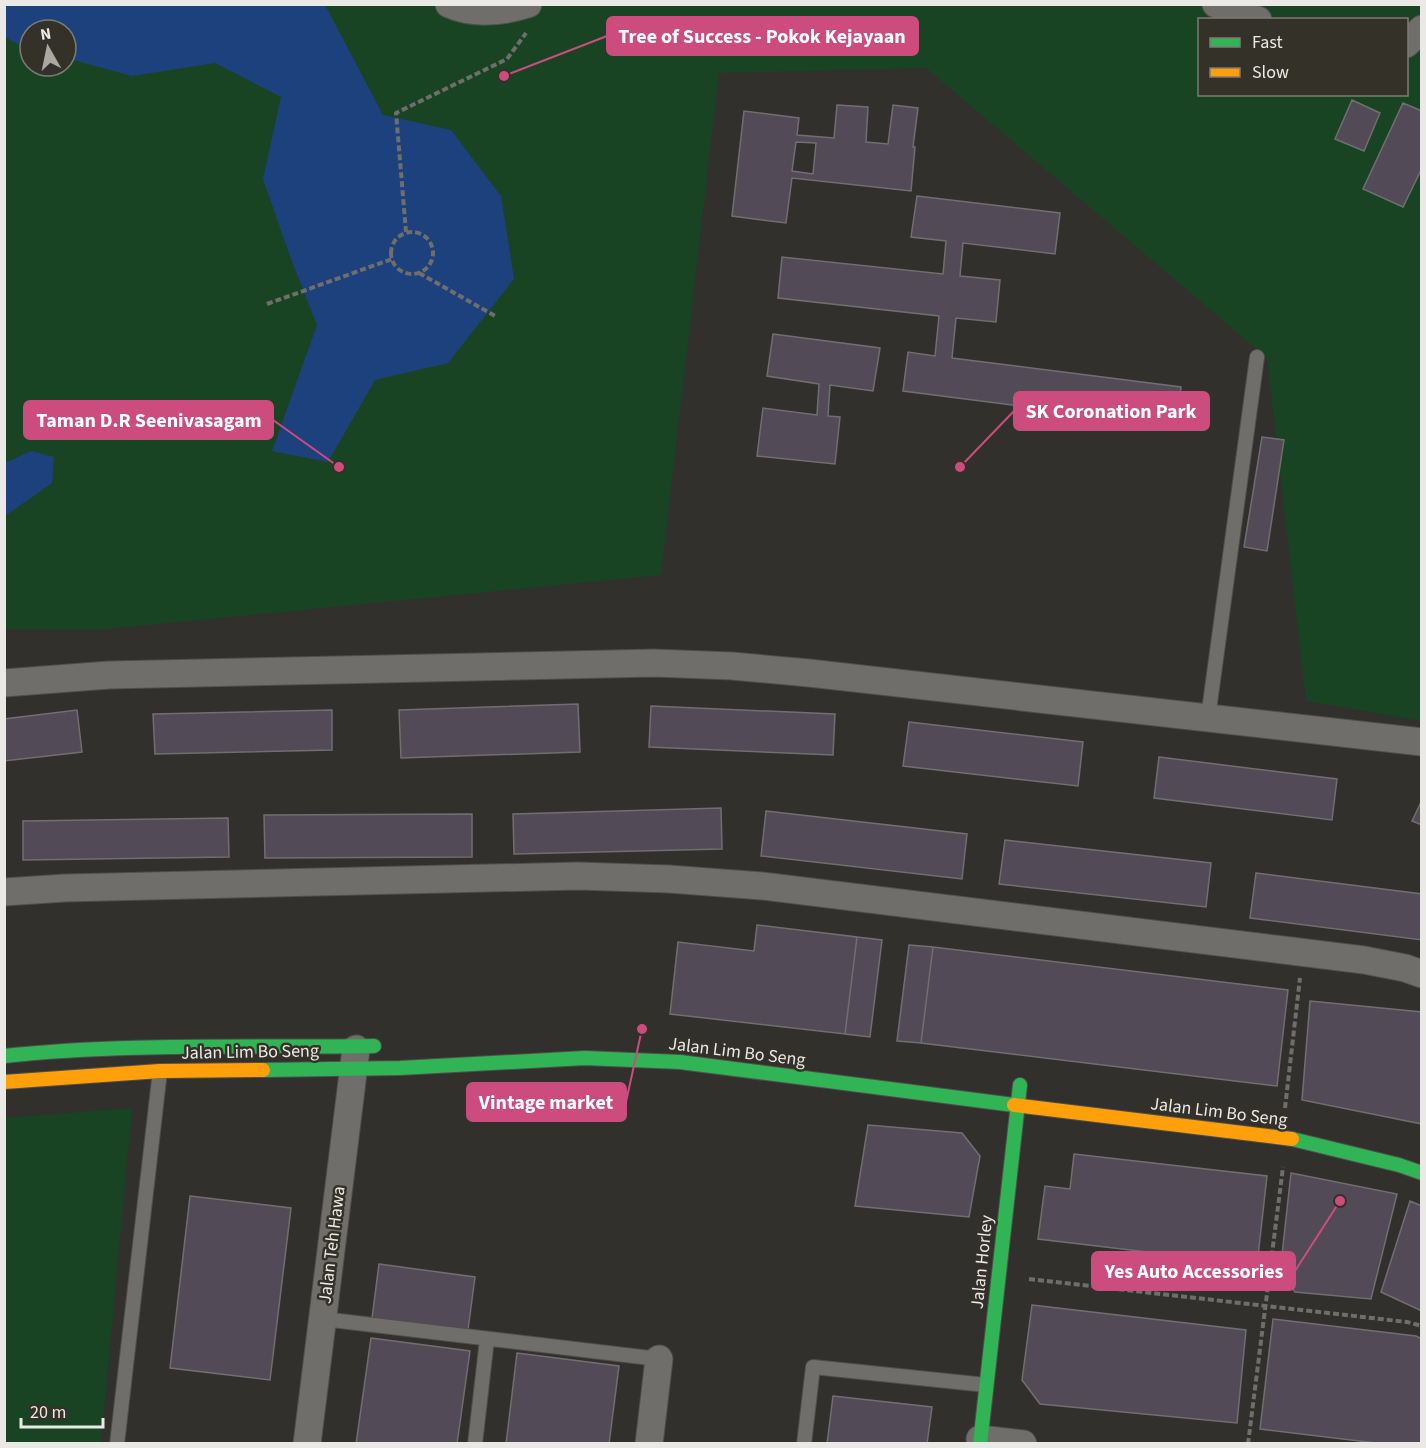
<svg xmlns="http://www.w3.org/2000/svg" width="1426" height="1448" viewBox="0 0 1426 1448" font-family="'Source Sans 3',sans-serif">
  <style>
    .green { fill: #194424; fill-rule: evenodd }
    .water { fill: #1c417d }
    .building { fill: #524b57; stroke: #706f6f; stroke-width: 1.5; fill-rule: evenodd }
    .lines { fill: none; stroke-linecap: round; stroke-linejoin: round }
    .lane-casing { stroke: #4f4e4b; stroke-width: 16 }
    .street-casing { stroke: #4f4e4b; stroke-width: 29 }
    .fast-casing { stroke: #4f4e4b; stroke-width: 16 }
    .slow-casing { stroke: #4f4e4b; stroke-width: 16 }
    .path { stroke: #6f6e6c; stroke-width: 4; stroke-dasharray: 6 3; stroke-linecap: butt }
    .lane { stroke: #6f6e6b; stroke-width: 14 }
    .street { stroke: #6f6e6b; stroke-width: 27 }
    .fast { stroke: #30b455; stroke-width: 14 }
    .slow { stroke: #ff9f0a; stroke-width: 14 }
    .labels { text-anchor: middle; dominant-baseline: central; stroke-width: 5; stroke-linejoin: round; paint-order: stroke }
    .street-label { font-size: 18px; fill: #ebe9e5; stroke: #343129 }
    .leader { fill: none; stroke: #cc4c7e; stroke-width: 2 }
    .callout-dot { fill: #cc4c7e; stroke: #343129; stroke-width: 2 }
    .callout { fill: #cc4c7e; stroke: #cc4c7e; stroke-width: 2 }
    .callout-label { font-size: 20px; text-anchor: middle; font-weight: bold; fill: #fff }
  </style>
  <rect width="100%" height="100%" fill="#31302c"/>
  <path class="green" d="M 5,5 L 1421,5 L 1421,721 L 1306,701 L 1267,358 L 926,68 L 719,73 L 661,575 L 97,630 L 5,629 ZM 1200,20 L 1406,20 L 1406,94 L 1200,94 ZM 30,30 L 66,30 L 66,66 L 30,66 Z
    M 132,1108 L 101,1443 L 5,1443 L 5,1118 Z"/>
  <path class="water" d="M 5,4 L 325,5 L 383,115 L 451,130 L 501,196 L 514,279 L 448,363 L 375,380 L 328,462 L 272,451 L 317,325 L 291,259 L 263,179 L 281,97 L 215,63 L 132,76 L 66,58 L 66,30 L 30,30 L 30,48 L 17,44 L 5,37 Z
    M 31,451 L 54,457 L 52,483 L 5,516 L 5,463 Z"/>
  <path class="building" d="M 1352,100 L 1380,113 L 1364,151 L 1335,139 Z
    M 1403,103 L 1422,111 L 1422,168 L 1403,207 L 1363,189 Z
    M 837,105 L 868,107 L 866,142 L 888,144 L 893,105 L 918,108 L 913,147 L 915,147 L 911,191 L 792,178 L 786,223 L 732,216 L 744,111 L 799,118 L 797,135 L 834,138 ZM 796,142 L 816,143 L 813,174 L 792,171 Z
    M 917,196 L 1060,213 L 1055,254 L 963,243 L 960,276 L 1000,280 L 996,322 L 956,318 L 952,358 L 1181,387 L 1176,426 L 903,391 L 908,352 L 935,356 L 939,316 L 778,298 L 782,257 L 943,274 L 946,241 L 911,237 Z
    M 773,334 L 880,348 L 873,391 L 830,385 L 828,416 L 840,417 L 835,464 L 757,456 L 763,408 L 817,415 L 819,384 L 767,376 Z
    M 1262,437 L 1284,440 L 1267,551 L 1244,547 Z
    M 578,704 L 580,752 L 401,758 L 399,710 Z
    M 651,706 L 835,714 L 833,755 L 649,747 Z
    M 77,710 L 82,752 L 4,761 L 4,719 Z
    M 332,710 L 332,750 L 155,754 L 153,714 Z
    M 909,722 L 1083,742 L 1078,786 L 903,766 Z
    M 1159,757 L 1337,779 L 1332,820 L 1154,798 Z
    M 1422,800 L 1422,825 L 1412,821 Z
    M 721,808 L 722,849 L 514,854 L 513,814 Z
    M 766,811 L 967,834 L 962,879 L 761,856 Z
    M 472,814 L 472,857 L 265,858 L 264,815 Z
    M 228,818 L 229,857 L 23,860 L 23,821 Z
    M 1005,840 L 1211,863 L 1206,907 L 999,884 Z
    M 1256,873 L 1422,894 L 1422,940 L 1250,918 Z
    M 757,925 L 857,937 L 845,1034 L 670,1014 L 678,942 L 754,951 Z
    M 857,937 L 882,940 L 870,1037 L 845,1034 Z
    M 909,945 L 933,947 L 921,1043 L 897,1041 Z
    M 933,947 L 1288,990 L 1277,1086 L 921,1043 Z
    M 1310,1001 L 1422,1012 L 1422,1124 L 1302,1100 Z
    M 868,1125 L 962,1133 L 980,1156 L 969,1217 L 855,1206 Z
    M 1074,1154 L 1267,1176 L 1257,1265 L 1038,1239 L 1045,1186 L 1070,1189 Z
    M 1291,1173 L 1397,1194 L 1371,1299 L 1295,1292 L 1280,1273 Z
    M 190,1196 L 291,1208 L 270,1380 L 170,1368 Z
    M 1410,1201 L 1422,1206 L 1422,1311 L 1381,1292 Z
    M 379,1264 L 475,1277 L 468,1330 L 372,1318 Z
    M 1032,1305 L 1246,1330 L 1237,1423 L 1040,1404 L 1022,1380 Z
    M 1273,1319 L 1416,1336 L 1422,1339 L 1422,1444 L 1384,1444 L 1260,1429 Z
    M 371,1338 L 470,1351 L 457,1444 L 356,1444 Z
    M 517,1353 L 619,1366 L 609,1444 L 506,1444 Z
    M 833,1396 L 932,1407 L 927,1444 L 827,1444 Z"/>
  <g class="lines">
    <defs>
      <path id="lane" d="M 1208,718 L 1257,357
        M 323,1319 L 659,1359
        M 117,1444 L 160,1071
        M 475,1444 L 487,1339
        M 804,1444 L 813,1367 L 986,1385"/>
      <path id="street" d="M 449,4 C 473,15 503,12 528,4
        M 1216,4 L 1258,20
        M 1406,44 L 1422,29
        M 4,683 L 109,675 L 654,663 L 732,666 L 809,673 L 1422,742
        M 4,892 L 65,888 L 578,876 L 669,879 L 762,886 L 1364,960 L 1405,968 L 1422,974
        M 980,1439 L 1023,1444
        M 307,1444 L 356,1049
        M 649,1444 L 659,1359"/>
      <path id="fast" d="M 4,1056 C 127,1043 250,1048 374,1046
        M 263,1070 L 400,1068 L 585,1058 L 680,1062 L 1014,1105
        M 1292,1139 L 1399,1165 L 1422,1173
        M 980,1444 L 1020,1085"/>
      <path id="slow" d="M 4,1082 L 160,1071 L 263,1070
        M 1014,1105 L 1292,1139"/>
    </defs>
    <use href="#lane" class="lane-casing"/>
    <use href="#street" class="street-casing"/>
    <use href="#fast" class="fast-casing"/>
    <use href="#slow" class="slow-casing"/>
    <path class="path" d="M 406,232 L 396,113 L 507,59 L 526,33
      M391 253a21 21 0 1 1 42 0a21 21 0 1 1-42 0Z
      M 419,273 L 497,317
      M 267,304 L 392,259
      M 1285,1108 L 1300,978
      M 1029,1279 L 1407,1322 L 1422,1326
      M 1248,1444 L 1283,1167"/>
    <use href="#lane" class="lane"/>
    <use href="#street" class="street"/>
    <use href="#fast" class="fast"/>
    <use href="#slow" class="slow"/>
  </g>
  <g class="labels">
    <g class="street-label">
      <text transform="translate(250 1052) rotate(-1)">Jalan Lim Bo Seng</text>
      <text transform="translate(737 1052) rotate(7)">Jalan Lim Bo Seng</text>
      <text transform="translate(1219 1112) rotate(7)">Jalan Lim Bo Seng</text>
      <text transform="translate(332 1245) rotate(-83)">Jalan Teh Hawa</text>
      <text transform="translate(982 1262) rotate(-84)">Jalan Horley</text>
    </g>
  </g>
  <path class="leader" d="M504 76L607 36M960 467L1014 411M339 467L273 420M642 1029L626 1102M1340 1201L1295 1271"/>
  <g class="callout-dot">
    <circle cx="504" cy="76" r="6"/>
    <circle cx="960" cy="467" r="6"/>
    <circle cx="339" cy="467" r="6"/>
    <circle cx="642" cy="1029" r="6"/>
    <circle cx="1340" cy="1201" r="6"/>
  </g>
  <g class="callout">
    <rect x="607" y="17" width="311" height="38" rx="6"/>
    <rect x="1014" y="392" width="195" height="38" rx="6"/>
    <rect x="24" y="401" width="249" height="38" rx="6"/>
    <rect x="467" y="1083" width="159" height="38" rx="6"/>
    <rect x="1092" y="1252" width="203" height="38" rx="6"/>
  </g>
  <g class="callout-label">
    <text x="762" y="43">Tree of Success - Pokok Kejayaan</text>
    <text x="1111" y="418">SK Coronation Park</text>
    <text x="149" y="427">Taman D.R Seenivasagam</text>
    <text x="546" y="1109">Vintage market</text>
    <text x="1194" y="1278">Yes Auto Accessories</text>
  </g>
  <rect width="1426" height="1448" fill="none" stroke="#ebe9e5" stroke-width="12"/>
  <rect x="1198" y="18" width="210" height="78" fill="#343129" stroke="#7d7b74" stroke-width="1.5"/>
  <rect x="1210" y="38" width="30" height="9" fill="#30b455" stroke="#7d7b74" stroke-width="1.5"/>
  <text x="1252" y="48" font-size="18" fill="#ebe9e5">Fast</text>
  <rect x="1210" y="68" width="30" height="9" fill="#ff9f0a" stroke="#7d7b74" stroke-width="1.5"/>
  <text x="1252" y="78" font-size="18" fill="#ebe9e5">Slow</text>
  <g transform="translate(48 48) rotate(351)"><circle r="28" fill="#343129" stroke="#7d7b74" stroke-width="1.5"/>
  <path d="M0-4.5L10 22L0 15L-10 22Z" fill="#aaa8a4"/>
  <text y="-9" font-size="16" font-weight="bold" text-anchor="middle" fill="#ebe9e5">N</text>
  </g>
  <path d="M21 1418v9h82v-9" fill="none" stroke="#ebe9e5" stroke-width="3"/>
  <text x="30" y="1418" font-size="18" fill="#ebe9e5" stroke="#343129" stroke-width="4.5" paint-order="stroke">20 m</text>
</svg>
